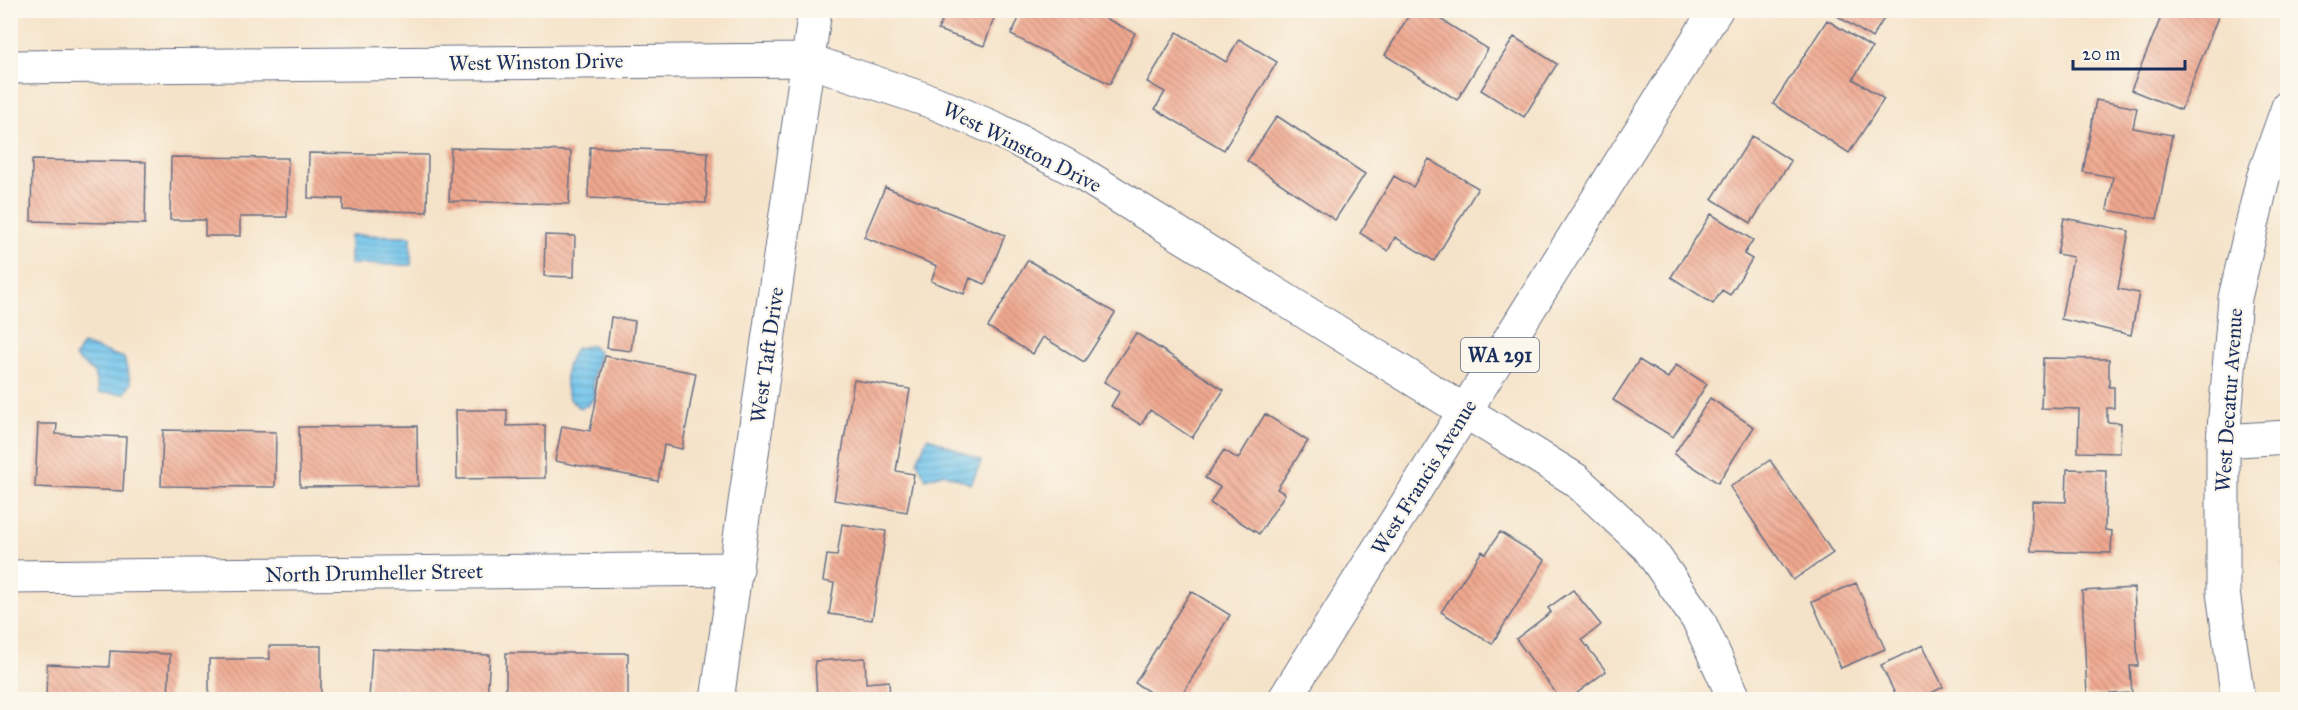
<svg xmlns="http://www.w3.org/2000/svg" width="2298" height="710" viewBox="0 0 2298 710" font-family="'IM FELL Great Primer',serif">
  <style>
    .water { fill: url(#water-rules); stroke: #4479a4; stroke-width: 1.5 }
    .building { fill: url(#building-back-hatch) }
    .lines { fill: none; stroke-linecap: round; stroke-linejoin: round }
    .minor-casing { stroke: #676e83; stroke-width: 35 }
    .major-casing { stroke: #676e83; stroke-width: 35 }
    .minor { stroke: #fff; stroke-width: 33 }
    .major { stroke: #fff; stroke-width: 33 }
    .labels { text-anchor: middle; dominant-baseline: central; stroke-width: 4.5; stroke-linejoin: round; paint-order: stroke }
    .shield { fill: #fbf7ec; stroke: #5e6b89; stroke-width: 1.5 }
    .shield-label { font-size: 20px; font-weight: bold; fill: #1b2f5e }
    .street-label { font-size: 21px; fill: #1b2f5e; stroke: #fbf7ec }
  </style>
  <defs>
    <pattern id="water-rules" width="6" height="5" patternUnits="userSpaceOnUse" patternTransform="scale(1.5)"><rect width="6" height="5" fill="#6ec3eb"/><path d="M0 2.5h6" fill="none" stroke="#5a9fc2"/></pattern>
    <pattern id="building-back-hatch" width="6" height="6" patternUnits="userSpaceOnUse" patternTransform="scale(1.5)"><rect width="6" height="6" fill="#f0a88f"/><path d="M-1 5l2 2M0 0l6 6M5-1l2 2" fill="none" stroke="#c28978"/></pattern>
  </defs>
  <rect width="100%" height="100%" fill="#fbf7ec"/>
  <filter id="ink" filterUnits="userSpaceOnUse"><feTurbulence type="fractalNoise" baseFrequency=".0167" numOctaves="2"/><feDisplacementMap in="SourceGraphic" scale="12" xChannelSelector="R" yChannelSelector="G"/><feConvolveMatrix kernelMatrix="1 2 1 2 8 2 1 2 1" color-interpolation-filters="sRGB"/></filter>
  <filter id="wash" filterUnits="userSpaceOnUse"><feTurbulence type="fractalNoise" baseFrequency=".008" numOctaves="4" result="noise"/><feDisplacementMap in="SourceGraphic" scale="24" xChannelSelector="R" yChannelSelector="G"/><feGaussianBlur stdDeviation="1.35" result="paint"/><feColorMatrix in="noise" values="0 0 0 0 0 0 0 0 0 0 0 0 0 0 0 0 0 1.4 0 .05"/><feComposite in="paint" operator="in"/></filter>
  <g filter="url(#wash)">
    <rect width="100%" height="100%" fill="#f5e3c9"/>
    <path class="water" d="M 350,235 L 411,236 L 411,265 L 350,264 Z
      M 83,344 L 124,358 L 131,383 L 125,393 L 99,393 L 94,373 L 75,357 Z
      M 591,345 L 599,353 L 593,377 L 594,399 L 588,405 L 581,408 C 559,398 564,366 575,349 Z
      M 928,437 L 980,460 L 981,462 L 971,484 L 944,473 L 926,479 L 917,461 Z"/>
    <g id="blocks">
      <path class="building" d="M 914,10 L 997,10 L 984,46 L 938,30 L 942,21 Z
        M 1023,10 L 1089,10 L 1135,33 L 1110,84 L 1011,35 Z
        M 1412,10 L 1426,10 L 1488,49 L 1457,100 L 1385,55 Z
        M 1836,10 L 1889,10 L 1872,38 L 1834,14 Z
        M 2164,10 L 2203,10 L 2218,17 L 2181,110 L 2131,90 Z
        M 1827,20 L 1872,48 L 1853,79 L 1884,99 L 1849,153 L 1773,104 Z
        M 1177,32 L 1226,62 L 1239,39 L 1277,62 L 1224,150 L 1155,109 L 1165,92 L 1147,82 Z
        M 1514,37 L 1557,64 L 1524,117 L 1481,90 Z
        M 2096,100 L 2137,108 L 2133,128 L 2172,135 L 2157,219 L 2107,210 L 2113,177 L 2083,172 Z
        M 1277,116 L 1365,174 L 1335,220 L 1247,161 Z
        M 1752,136 L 1791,161 L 1751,223 L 1712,199 Z
        M 590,147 L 708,152 L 706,203 L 588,198 Z
        M 451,148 L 571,151 L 569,204 L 449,201 Z
        M 309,153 L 428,155 L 427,212 L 343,210 L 343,199 L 308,198 Z
        M 171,157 L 288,158 L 287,217 L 240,217 L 240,236 L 205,236 L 205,220 L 170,220 Z
        M 1429,159 L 1478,188 L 1434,261 L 1395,237 L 1388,251 L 1360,233 L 1394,176 L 1413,187 Z
        M 32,160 L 146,162 L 145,224 L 31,221 Z
        M 885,187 L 1005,235 L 985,284 L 970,278 L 964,294 L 931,281 L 937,266 L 864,237 Z
        M 1711,214 L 1753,240 L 1744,254 L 1752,259 L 1730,295 L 1722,290 L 1713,304 L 1671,277 Z
        M 2064,218 L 2129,231 L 2118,289 L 2139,293 L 2131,335 L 2061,319 L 2073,257 L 2057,254 Z
        M 545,235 L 575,236 L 574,277 L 544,276 Z
        M 1028,260 L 1115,313 L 1084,362 L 1043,337 L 1033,354 L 988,327 Z
        M 611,317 L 635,321 L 631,351 L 607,348 Z
        M 1136,333 L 1224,390 L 1192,438 L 1150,410 L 1141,425 L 1111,406 L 1120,391 L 1104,382 Z
        M 605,356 L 696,373 L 682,449 L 664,445 L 658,481 L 555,461 L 562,426 L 590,431 Z
        M 2043,358 L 2109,359 L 2109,387 L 2114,387 L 2114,408 L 2107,408 L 2107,422 L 2121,423 L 2120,453 L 2078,452 L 2079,409 L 2041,408 Z
        M 1639,360 L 1668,378 L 1676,365 L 1707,384 L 1673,437 L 1613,400 Z
        M 854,380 L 910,389 L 896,471 L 914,474 L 907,512 L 834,500 Z
        M 1710,398 L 1754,427 L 1718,483 L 1674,454 Z
        M 456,410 L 507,410 L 507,426 L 545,425 L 545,478 L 457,479 Z
        M 1265,414 L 1308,441 L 1277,489 L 1285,494 L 1259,534 L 1210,503 L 1220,487 L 1205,478 L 1224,450 L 1238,459 Z
        M 38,424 L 57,424 L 56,434 L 126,437 L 123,491 L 35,487 Z
        M 417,426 L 418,486 L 300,487 L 299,427 Z
        M 163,430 L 276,432 L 275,487 L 161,486 Z
        M 1770,460 L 1833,553 L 1793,580 L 1730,487 Z
        M 2067,469 L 2106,470 L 2105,530 L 2112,531 L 2111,553 L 2031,551 L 2032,501 L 2066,502 Z
        M 842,524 L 886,531 L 872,620 L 829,614 L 834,583 L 823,581 L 827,555 L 837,556 Z
        M 1500,532 L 1545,560 L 1492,644 L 1441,612 L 1482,551 L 1486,554 Z
        M 2283,564 L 2288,564 L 2288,604 L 2286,605 Z
        M 1856,583 L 1885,649 L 1841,668 L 1812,602 Z
        M 2134,588 L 2138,666 L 2130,666 L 2132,693 L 2087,695 L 2082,591 Z
        M 1573,590 L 1601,625 L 1582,640 L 1606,671 L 1568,700 L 1561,700 L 1516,639 L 1551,612 L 1548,608 Z
        M 1191,591 L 1230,615 L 1179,700 L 1162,700 L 1135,683 Z
        M 1923,645 L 1943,687 L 1918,700 L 1898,700 L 1881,665 Z
        M 269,646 L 321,646 L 321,700 L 209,700 L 209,659 L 270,659 Z
        M 372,649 L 490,655 L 487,700 L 369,700 Z
        M 110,651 L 170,654 L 168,700 L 46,700 L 47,664 L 109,667 Z
        M 506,653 L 628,653 L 628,700 L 506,700 Z
        M 865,658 L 866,683 L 889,681 L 890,700 L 817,700 L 815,661 Z"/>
    </g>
  </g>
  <g filter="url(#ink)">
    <use href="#blocks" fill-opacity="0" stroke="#676e83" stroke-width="1.5"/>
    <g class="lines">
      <defs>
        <path id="minor" d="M 10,67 L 807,60 L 933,102 L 996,129 L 1079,172 L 1576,480 L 1648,547 L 1699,621 L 1735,700
          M 2223,441 L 2288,437
          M 10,577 L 737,569
          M 717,700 L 815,10
          M 2238,700 L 2223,592 L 2223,441 L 2235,298 L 2263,178 L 2288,107"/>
        <path id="major" d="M 1284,700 L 1716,10"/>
      </defs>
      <use href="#minor" class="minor-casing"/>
      <use href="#major" class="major-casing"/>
      <use href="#minor" class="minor"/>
      <use href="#major" class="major"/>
    </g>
  </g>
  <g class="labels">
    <rect class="shield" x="1461" y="338" width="78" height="34" rx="4.5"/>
    <g class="shield-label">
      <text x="1500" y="355">WA 291</text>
    </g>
    <g class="street-label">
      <text transform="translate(536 62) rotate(-1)">West Winston Drive</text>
      <text transform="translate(1022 147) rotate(27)">West Winston Drive</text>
      <text transform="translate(767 355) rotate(-82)">West Taft Drive</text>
      <text transform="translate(2229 400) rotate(-86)">West Decatur Avenue</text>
      <text transform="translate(1424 477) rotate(-58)">West Francis Avenue</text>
      <text transform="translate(374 573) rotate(-1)">North Drumheller Street</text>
    </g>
  </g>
  <rect width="2298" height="710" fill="none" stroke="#fbf7ec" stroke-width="36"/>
  <path d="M2073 60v9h112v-9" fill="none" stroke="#1b2f5e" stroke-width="3"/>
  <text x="2082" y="60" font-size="18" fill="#1b2f5e" stroke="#fbf7ec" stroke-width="4.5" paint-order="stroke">20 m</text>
</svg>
